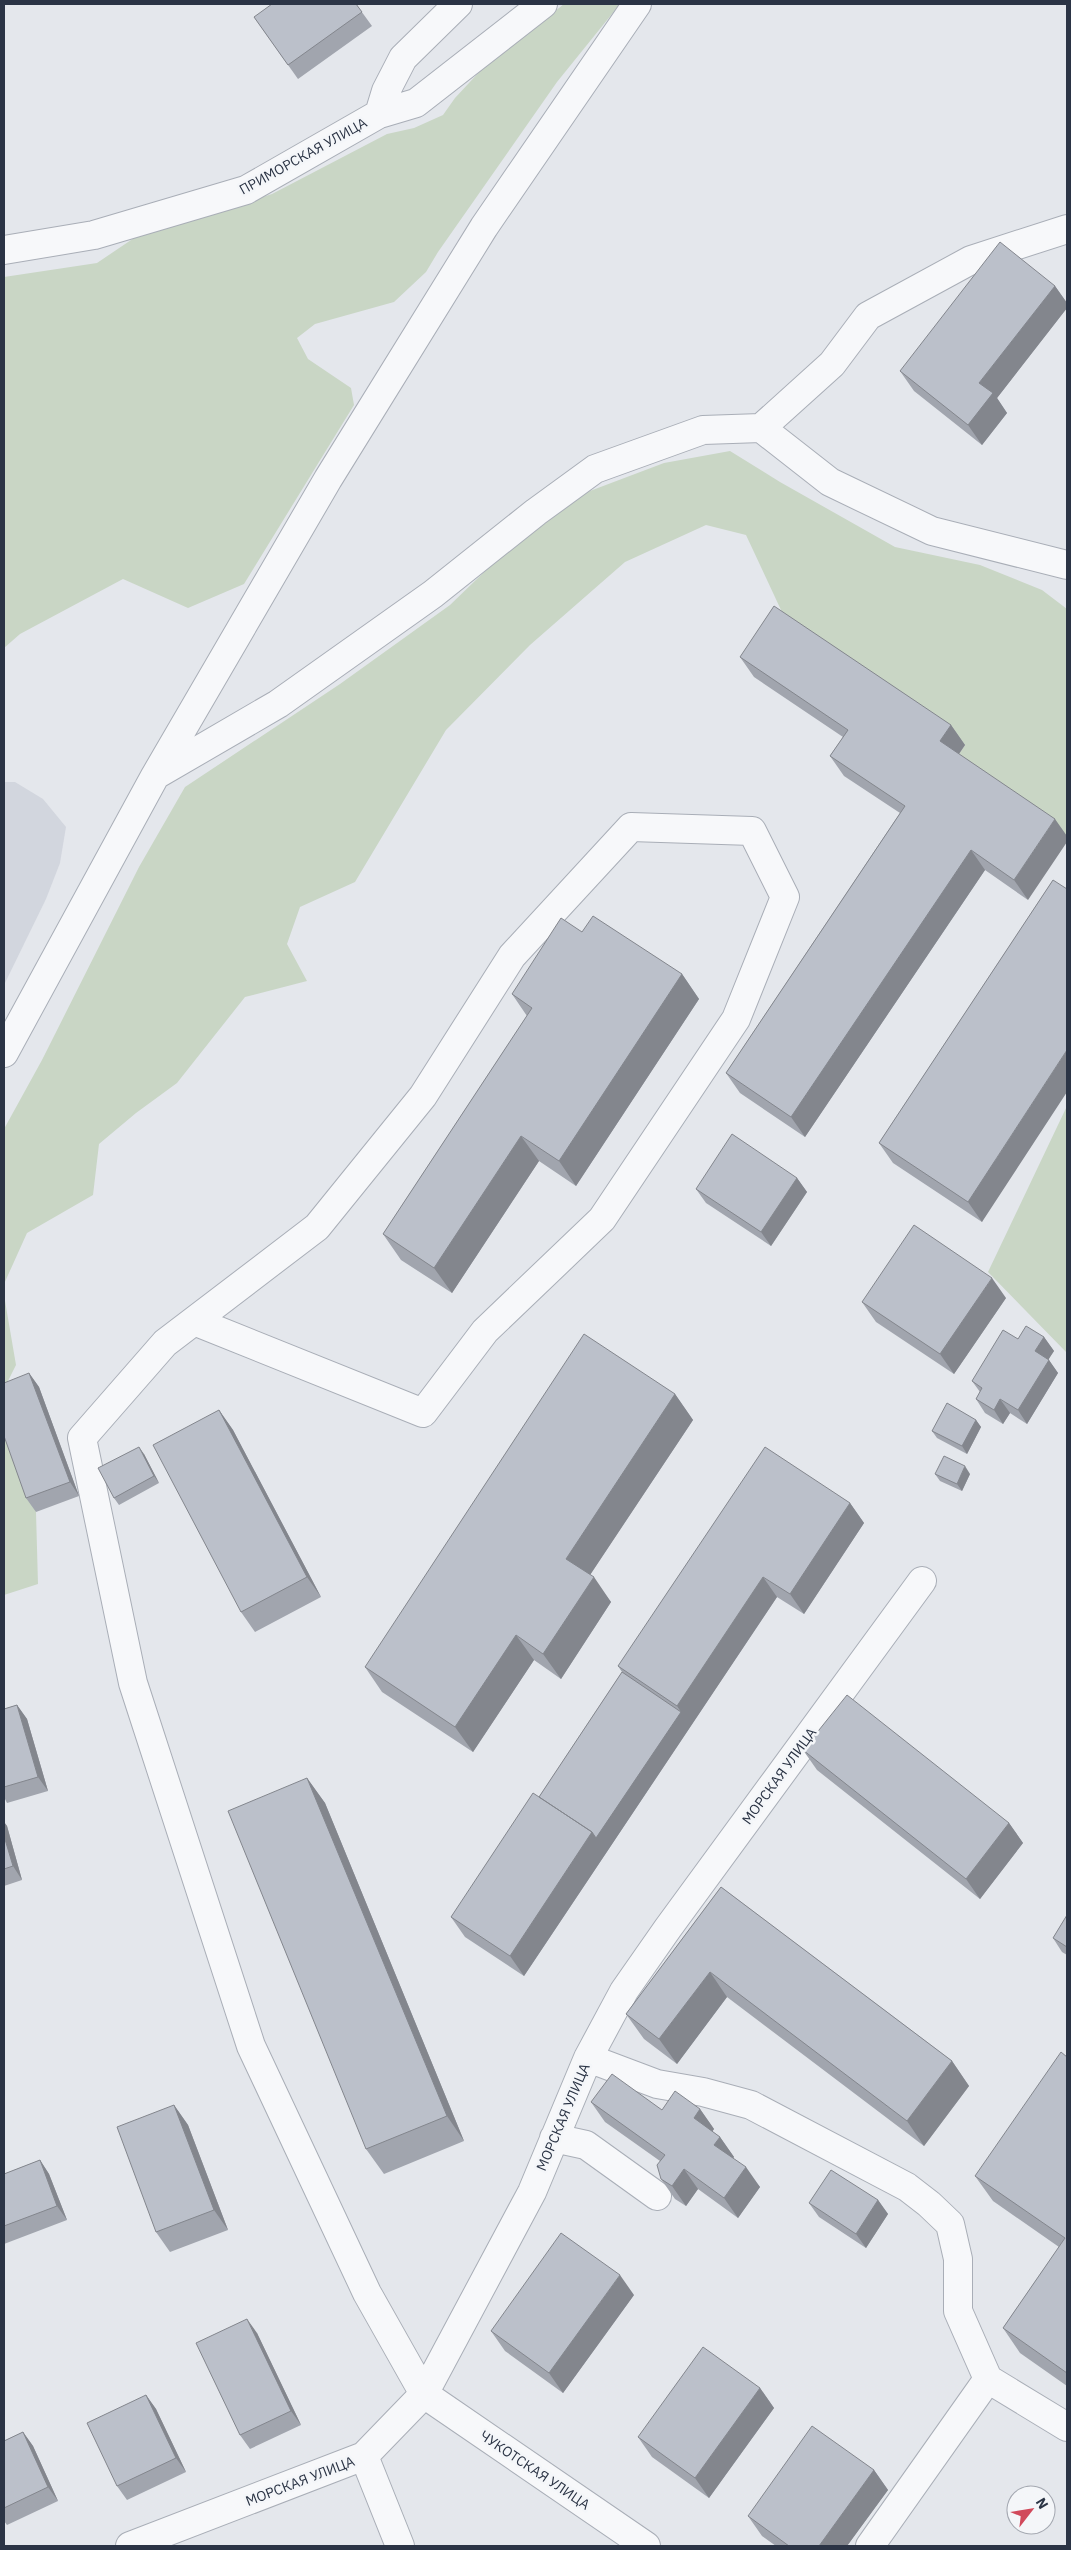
<svg xmlns="http://www.w3.org/2000/svg" width="1071" height="2550" viewBox="0 0 1071 2550" font-family="'IBM Plex Sans',sans-serif">
  <style>
    .built { fill: #d2d6de }
    .green { fill: #c9d6c5 }
    .lines { fill: none; stroke-linecap: round; stroke-linejoin: round }
    .minor-casing { stroke: #a9aeb7; stroke-width: 30 }
    .minor { stroke: #f7f8fa; stroke-width: 28 }
    .wall { fill: #a1a5ae }
    .shaded-wall { fill: #83868d }
    .building { fill: #bbc0ca; stroke: #83868d }
    .labels { text-anchor: middle; dominant-baseline: central; stroke-width: 5; stroke-linejoin: round; paint-order: stroke }
    .street-label { font-size: 14px; fill: #2b3445; stroke: #f4f6f9 }
  </style>
  <rect width="100%" height="100%" fill="#e4e7ec"/>
  <path class="built" d="M 4,782 L 15,782 L 43,799 L 66,827 L 60,863 L 46,899 L 4,985 Z"/>
  <path class="green" d="M 564,4 L 620,4 L 557,82 L 438,252 L 426,272 L 394,302 L 315,324 L 297,338 L 308,359 L 351,388 L 354,405 L 244,584 L 188,608 L 123,579 L 20,634 L 4,648 L 4,277 L 97,263 L 134,238 L 272,194 L 387,134 L 414,128 L 443,115 L 455,98 L 482,69 Z
    M 730,451 L 780,482 L 895,547 L 980,565 L 1042,590 L 1067,609 L 1067,838 L 954,761 L 965,745 L 788,625 L 746,535 L 706,525 L 625,562 L 530,645 L 446,730 L 355,882 L 300,907 L 287,944 L 307,981 L 245,997 L 177,1083 L 136,1113 L 99,1144 L 93,1195 L 27,1233 L 4,1284 L 4,1129 L 42,1060 L 139,867 L 185,787 L 340,684 L 450,605 L 508,549 L 582,494 L 664,463 Z
    M 1067,1106 L 1067,1353 L 988,1272 Z
    M 4,1295 L 16,1365 L 4,1389 Z
    M 4,1423 L 36,1512 L 38,1584 L 4,1595 Z"/>
  <g class="lines">
    <defs>
      <path id="minor" d="M 379,114 L 386,91 L 403,58 L 458,4
        M 4,250 L 94,235 L 246,190 L 379,114 L 416,103 L 543,4
        M 761,428 L 832,364 L 868,316 L 971,260 L 1067,229
        M 156,775 L 278,704 L 433,594 L 536,512 L 595,469 L 703,430 L 761,428 L 830,482 L 932,531 L 1067,565
        M 4,1053 L 155,776 L 328,479 L 484,227 L 637,4
        M 194,1321 L 423,1413 L 485,1331 L 602,1219 L 736,1019 L 785,897 L 752,831 L 631,827 L 512,956 L 423,1096 L 317,1227 L 165,1343 L 82,1438 L 133,1683 L 251,2046 L 367,2293 L 424,2394 L 646,2546
        M 588,2058 L 657,2084 L 703,2092 L 751,2105 L 907,2187 L 929,2204 L 950,2224 L 958,2259 L 958,2311 L 988,2379 L 870,2546
        M 554,2138 L 586,2145 L 657,2196
        M 988,2379 L 1067,2427
        M 364,2456 L 400,2546
        M 130,2546 L 364,2456 L 424,2394 L 532,2192 L 588,2058 L 624,1991 L 668,1928 L 922,1581"/>
    </defs>
    <use href="#minor" class="minor-casing"/>
    <use href="#minor" class="minor"/>
  </g>
  <path class="wall" d="M 356,4 L 372,26 L 298,79 L 254,17 Z
    M 1055,286 L 1067,303 L 1067,308 L 997,398 L 1007,413 L 982,445 L 914,391 L 900,371 Z
    M 740,657 L 951,725 L 965,745 L 959,754 L 1028,900 L 985,870 L 805,1137 L 740,1093 L 726,1073 L 900,813 L 844,776 L 830,756 L 843,737 L 754,677 Z
    M 1053,880 L 982,1222 L 893,1163 L 879,1143 Z
    M 582,932 L 682,974 L 699,999 L 576,1186 L 539,1161 L 452,1293 L 401,1260 L 383,1234 L 527,1016 L 512,994 Z
    M 797,1178 L 807,1192 L 771,1246 L 706,1203 L 696,1189 Z
    M 1006,1298 L 954,1374 L 876,1322 L 862,1302 Z
    M 1044,1337 L 1054,1351 L 1048,1359 L 1058,1373 L 1027,1424 L 1010,1413 L 1003,1424 L 985,1413 L 976,1399 L 980,1392 L 972,1381 L 1018,1339 Z
    M 29,1373 L 39,1387 L 79,1496 L 36,1512 L 26,1498 Z
    M 675,1394 L 693,1420 L 590,1575 L 611,1602 L 561,1679 L 534,1660 L 473,1752 L 382,1692 L 365,1667 Z
    M 219,1410 L 233,1430 L 321,1597 L 255,1632 L 241,1612 Z
    M 976,1420 L 981,1427 L 967,1454 L 937,1438 L 932,1431 Z
    M 144,1454 L 159,1483 L 119,1505 L 114,1498 Z
    M 935,1474 L 970,1474 L 962,1491 L 940,1481 Z
    M 850,1503 L 864,1523 L 804,1614 L 777,1597 L 524,1976 L 465,1937 L 451,1917 L 539,1797 L 622,1672 L 618,1666 Z
    M 17,1705 L 27,1719 L 48,1791 L 7,1803 L 4,1797 L 4,1709 Z
    M 803,1750 L 1009,1823 L 1023,1843 L 980,1899 L 817,1770 Z
    M 307,1778 L 325,1803 L 464,2141 L 384,2174 L 366,2149 Z
    M 4,1822 L 7,1826 L 22,1880 L 4,1886 Z
    M 721,1887 L 952,2061 L 969,2086 L 924,2146 L 727,1997 L 677,2064 L 644,2039 L 626,2014 Z
    M 1067,1915 L 1067,1955 L 1062,1952 L 1053,1938 Z
    M 1067,2057 L 1067,2386 L 1020,2353 L 1003,2328 L 1059,2247 L 993,2201 L 975,2176 Z
    M 591,2102 L 662,2110 L 700,2109 L 714,2129 L 712,2131 L 720,2137 L 734,2157 L 733,2158 L 760,2187 L 738,2218 L 698,2189 L 686,2206 L 675,2199 L 661,2179 L 660,2161 L 605,2122 Z
    M 174,2105 L 188,2125 L 228,2230 L 170,2252 L 156,2232 Z
    M 40,2160 L 49,2174 L 67,2220 L 4,2244 L 4,2174 Z
    M 878,2200 L 888,2214 L 866,2248 L 819,2217 L 809,2203 Z
    M 634,2295 L 563,2393 L 505,2351 L 491,2331 Z
    M 257,2333 L 301,2425 L 250,2449 L 240,2435 Z
    M 760,2388 L 774,2408 L 709,2498 L 652,2457 L 638,2437 Z
    M 146,2395 L 156,2409 L 186,2472 L 127,2500 L 117,2486 Z
    M 23,2432 L 33,2446 L 58,2501 L 7,2525 L 4,2521 L 4,2441 Z
    M 874,2470 L 888,2490 L 847,2546 L 776,2546 L 762,2536 L 748,2516 Z"/>
  <path class="shaded-wall" d="M 1055,286 L 1067,303 L 1067,308 L 997,398 L 1007,413 L 982,445 L 968,425 L 979,383 Z
    M 951,725 L 965,745 L 954,761 L 940,741 Z
    M 1055,819 L 1067,836 L 1067,842 L 1028,900 L 1014,880 Z
    M 971,850 L 985,870 L 805,1137 L 791,1117 Z
    M 682,974 L 699,999 L 576,1186 L 559,1161 Z
    M 1067,1050 L 1067,1092 L 982,1222 L 968,1202 Z
    M 521,1136 L 539,1161 L 452,1293 L 434,1268 Z
    M 797,1178 L 807,1192 L 771,1246 L 761,1232 Z
    M 992,1278 L 1006,1298 L 954,1374 L 940,1354 Z
    M 1044,1337 L 1054,1351 L 1045,1365 L 1035,1351 Z
    M 1049,1360 L 1058,1373 L 1027,1424 L 1018,1410 Z
    M 29,1373 L 39,1387 L 79,1496 L 70,1482 Z
    M 675,1394 L 693,1420 L 584,1584 L 566,1559 Z
    M 1000,1399 L 1010,1413 L 1003,1424 L 994,1410 Z
    M 219,1410 L 233,1430 L 321,1597 L 307,1577 Z
    M 976,1420 L 981,1427 L 967,1454 L 962,1446 Z
    M 139,1447 L 144,1454 L 159,1483 L 154,1476 Z
    M 965,1466 L 970,1474 L 962,1491 L 957,1484 Z
    M 850,1503 L 864,1523 L 804,1614 L 790,1594 Z
    M 594,1577 L 611,1602 L 561,1679 L 543,1654 Z
    M 763,1577 L 777,1597 L 524,1976 L 510,1956 L 592,1832 L 681,1712 L 677,1706 Z
    M 516,1635 L 534,1660 L 473,1752 L 455,1727 Z
    M 17,1705 L 27,1719 L 48,1791 L 38,1777 Z
    M 307,1778 L 325,1803 L 464,2141 L 447,2116 Z
    M 4,1822 L 7,1826 L 22,1880 L 13,1866 L 4,1836 Z
    M 1009,1823 L 1023,1843 L 980,1899 L 966,1879 Z
    M 710,1972 L 727,1997 L 677,2064 L 659,2039 Z
    M 952,2061 L 969,2086 L 924,2146 L 907,2121 Z
    M 174,2105 L 188,2125 L 228,2230 L 214,2210 Z
    M 700,2109 L 714,2129 L 708,2138 L 694,2118 Z
    M 720,2137 L 734,2157 L 728,2165 L 714,2145 Z
    M 40,2160 L 49,2174 L 67,2220 L 57,2206 Z
    M 746,2167 L 760,2187 L 738,2218 L 724,2198 Z
    M 684,2169 L 698,2189 L 686,2206 L 672,2186 Z
    M 878,2200 L 888,2214 L 866,2248 L 856,2234 Z
    M 620,2275 L 634,2295 L 563,2393 L 549,2373 Z
    M 247,2319 L 257,2333 L 301,2425 L 291,2411 Z
    M 760,2388 L 774,2408 L 709,2498 L 695,2478 Z
    M 146,2395 L 156,2409 L 186,2472 L 176,2458 Z
    M 23,2432 L 33,2446 L 58,2501 L 48,2487 Z
    M 874,2470 L 888,2490 L 847,2546 L 819,2546 Z"/>
  <path class="building" d="M 272,4 L 356,4 L 362,12 L 288,65 L 254,17 Z
    M 1000,242 L 1055,286 L 979,383 L 993,393 L 968,425 L 900,371 Z
    M 774,606 L 951,725 L 940,741 L 1055,819 L 1014,880 L 971,850 L 791,1117 L 726,1073 L 905,806 L 830,756 L 848,730 L 740,657 Z
    M 1053,880 L 1067,889 L 1067,1050 L 968,1202 L 879,1143 Z
    M 593,916 L 682,974 L 559,1161 L 521,1136 L 434,1268 L 383,1234 L 532,1008 L 512,994 L 561,918 L 582,932 Z
    M 732,1134 L 797,1178 L 761,1232 L 696,1189 Z
    M 914,1225 L 992,1278 L 940,1354 L 862,1302 Z
    M 1026,1326 L 1044,1337 L 1035,1351 L 1049,1360 L 1018,1410 L 1000,1399 L 994,1410 L 976,1399 L 982,1388 L 972,1381 L 1003,1330 L 1018,1339 Z
    M 584,1334 L 675,1394 L 566,1559 L 594,1577 L 543,1654 L 516,1635 L 455,1727 L 365,1667 Z
    M 29,1373 L 70,1482 L 26,1498 L 4,1436 L 4,1383 Z
    M 947,1403 L 976,1420 L 962,1446 L 932,1431 Z
    M 219,1410 L 307,1577 L 241,1612 L 153,1445 Z
    M 139,1447 L 154,1476 L 114,1498 L 98,1468 Z
    M 765,1447 L 850,1503 L 790,1594 L 763,1577 L 677,1706 L 618,1666 Z
    M 944,1456 L 965,1466 L 957,1484 L 935,1474 Z
    M 622,1672 L 681,1712 L 596,1838 L 592,1832 L 539,1797 Z
    M 847,1695 L 1009,1823 L 966,1879 L 803,1750 Z
    M 17,1705 L 38,1777 L 4,1787 L 4,1709 Z
    M 307,1778 L 447,2116 L 366,2149 L 228,1811 Z
    M 533,1793 L 592,1832 L 510,1956 L 451,1917 Z
    M 4,1836 L 13,1866 L 4,1869 Z
    M 721,1887 L 952,2061 L 907,2121 L 710,1972 L 659,2039 L 626,2014 Z
    M 1067,1915 L 1067,1947 L 1053,1938 Z
    M 1061,2052 L 1067,2057 L 1067,2373 L 1003,2328 L 1065,2238 L 975,2176 Z
    M 612,2074 L 662,2110 L 675,2091 L 700,2109 L 694,2118 L 720,2137 L 714,2145 L 746,2167 L 724,2198 L 684,2169 L 672,2186 L 661,2179 L 657,2165 L 665,2155 L 591,2102 Z
    M 174,2105 L 214,2210 L 156,2232 L 117,2127 Z
    M 40,2160 L 57,2206 L 4,2226 L 4,2174 Z
    M 831,2170 L 878,2200 L 856,2234 L 809,2203 Z
    M 561,2233 L 620,2275 L 549,2373 L 491,2331 Z
    M 247,2319 L 291,2411 L 240,2435 L 196,2343 Z
    M 703,2347 L 760,2388 L 695,2478 L 638,2437 Z
    M 146,2395 L 176,2458 L 117,2486 L 87,2423 Z
    M 812,2426 L 874,2470 L 819,2546 L 789,2546 L 748,2516 Z
    M 23,2432 L 48,2487 L 4,2508 L 4,2441 Z"/>
  <g class="labels">
    <g class="street-label">
      <text transform="translate(303 156) rotate(-29)">ПРИМОРСКАЯ УЛИЦА</text>
      <text transform="translate(779 1776) rotate(-54)">МОРСКАЯ УЛИЦА</text>
      <text transform="translate(563 2117) rotate(-67)">МОРСКАЯ УЛИЦА</text>
      <text transform="translate(535 2470) rotate(34)">ЧУКОТСКАЯ УЛИЦА</text>
      <text transform="translate(300 2481) rotate(-21)">МОРСКАЯ УЛИЦА</text>
    </g>
  </g>
  <rect width="1071" height="2550" fill="none" stroke="#2b3445" stroke-width="10"/>
  <g transform="translate(1031 2510) rotate(59)"><circle r="24" fill="#f4f6f9" stroke="#a4a8b1"/>
  <path d="M0-4L9 19L0 12L-9 19Z" fill="#d1495b"/>
  <text y="-8" font-size="14" font-weight="bold" text-anchor="middle" fill="#2b3445">N</text>
  </g>
</svg>
